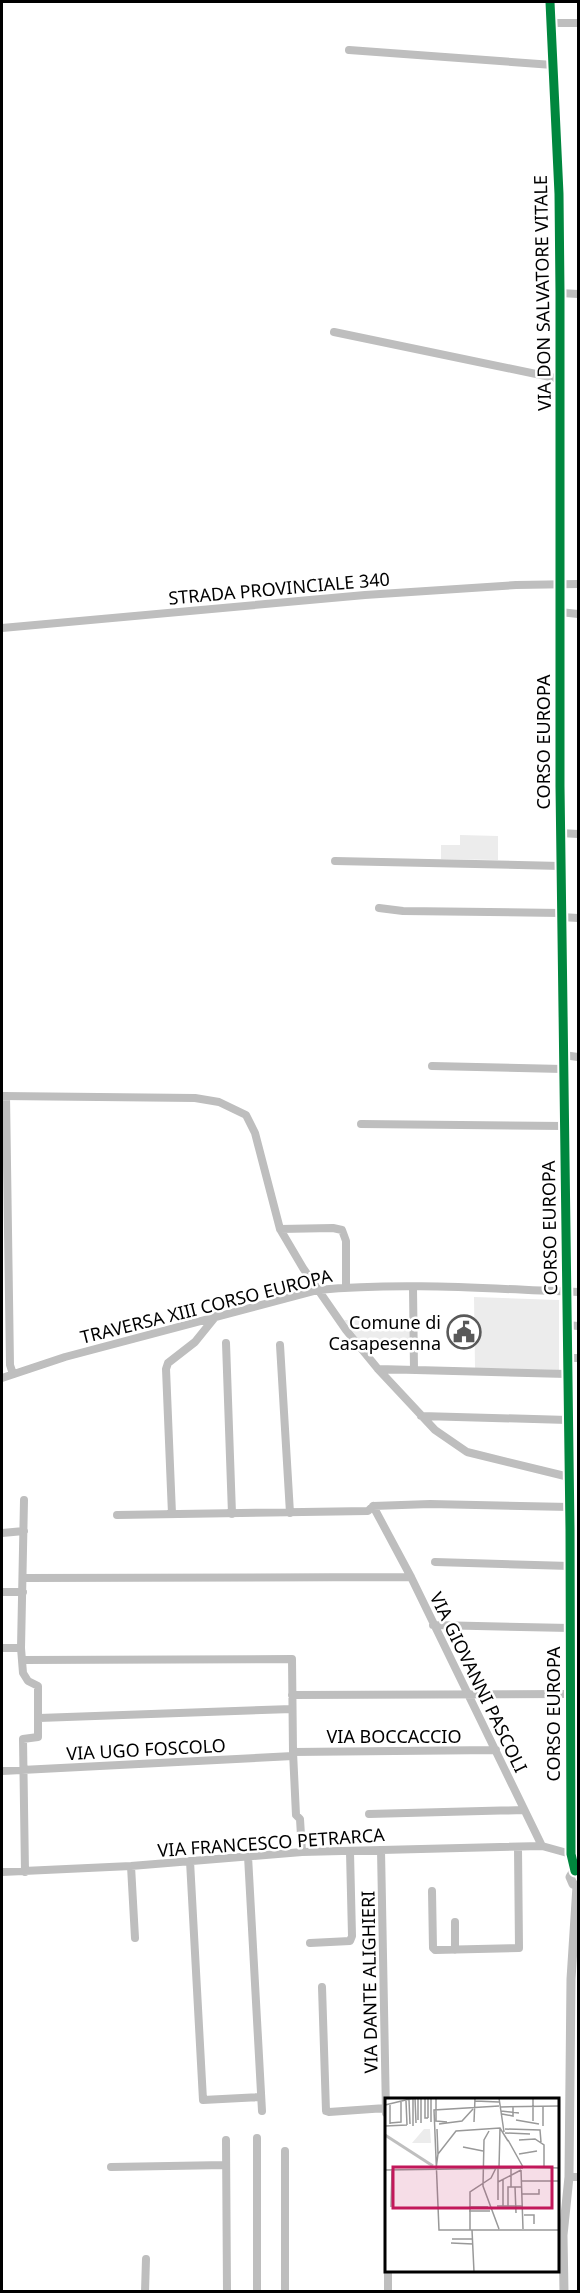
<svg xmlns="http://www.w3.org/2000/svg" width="580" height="2293" viewBox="0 0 580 2293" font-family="'Noto Sans',sans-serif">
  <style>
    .green { fill: #ececec }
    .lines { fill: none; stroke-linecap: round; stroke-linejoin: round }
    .minor { stroke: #bebebe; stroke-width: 8 }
    .tertiary { stroke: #bebebe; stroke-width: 9 }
    .cycleway-casing { stroke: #fff; stroke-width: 13 }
    .cycleway { stroke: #00873e; stroke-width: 9 }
    .labels { text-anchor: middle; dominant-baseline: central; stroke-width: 5; stroke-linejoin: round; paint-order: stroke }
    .street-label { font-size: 18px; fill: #000; stroke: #fff }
    .poi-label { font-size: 18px; fill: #000; stroke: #fff; text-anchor: end }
    .inset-river { fill: none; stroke: #bfbfbf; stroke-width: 3 }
    .inset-road { fill: none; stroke: #999; stroke-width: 1.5 }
    .view { fill: #c2185b; fill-opacity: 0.15; stroke: #c2185b; stroke-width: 3 }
    .inset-edge { fill: none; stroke: #000; stroke-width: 3 }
  </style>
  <rect width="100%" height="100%" fill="#fff"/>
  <path class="green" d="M 460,835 L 498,836 L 498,860 L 441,859 L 441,845 L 460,845 Z
    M 474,1297 L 559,1300 L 559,1370 L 475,1368 Z
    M 344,1320 L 410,1321 L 410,1345 L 363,1345 Z"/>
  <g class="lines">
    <path class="minor" d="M 551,23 L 578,23
      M 349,50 L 553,65
      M 560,293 L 578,294
      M 334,332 L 560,379
      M 560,612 L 578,614
      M 2,628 L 365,595 L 516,585 L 578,584
      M 560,833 L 578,834
      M 335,861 L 561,866
      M 379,908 L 403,911 L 561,913
      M 561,917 L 578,918
      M 563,1055 L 578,1057
      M 432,1066 L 563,1069
      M 2,1096 L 195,1098 L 219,1102 L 246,1115 L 255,1133 L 280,1229 L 303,1268 L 346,1330 L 378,1369 L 435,1430 L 467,1452 L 569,1477
      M 6,1096 L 10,1365 L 13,1374
      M 361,1124 L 564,1126
      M 280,1229 L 333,1228 L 342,1230 L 346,1241 L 346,1288
      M 413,1288 L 414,1370
      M 567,1325 L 578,1326
      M 226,1343 L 232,1514
      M 280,1345 L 290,1513
      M 567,1358 L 578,1358
      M 378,1369 L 567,1374
      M 2,1378 L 65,1357 L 318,1290 C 404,1282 492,1289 578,1292
      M 421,1416 L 568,1420
      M 24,1500 L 21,1648 L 23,1673 L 28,1681 L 38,1686 L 38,1737 L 23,1739 L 25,1872
      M 373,1506 L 411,1577 L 542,1846 L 571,1854
      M 172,1514 L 166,1369 L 168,1363 L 195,1342 L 216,1316
      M 117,1515 L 368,1511 L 373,1506 L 430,1504 L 570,1507
      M 2,1533 L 24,1531
      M 435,1562 L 570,1566
      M 23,1578 L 411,1577
      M 2,1592 L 23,1592
      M 433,1625 L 570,1628
      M 2,1648 L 21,1648
      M 22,1660 L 292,1659 L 293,1752 L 296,1815 L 300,1819 L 302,1852
      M 292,1695 L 569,1694
      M 39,1718 L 292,1709
      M 293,1752 L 496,1750
      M 2,1771 L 293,1756
      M 369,1814 L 524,1810
      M 381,1850 L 386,2113
      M 248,1856 L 262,2111
      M 190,1861 L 203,2100 L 261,2097
      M 131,1866 L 135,1938
      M 2,1872 L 131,1866 L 302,1852 L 542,1846
      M 432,1891 L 433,1948 L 435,1950 L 519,1948 L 518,1848
      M 455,1922 L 455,1950
      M 310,1943 L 350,1941 L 352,1936 L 350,1852
      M 322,1987 L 326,2111 L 329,2112 L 386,2108
      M 226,2140 L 227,2292
      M 285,2151 L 285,2292
      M 111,2167 L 226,2165
      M 569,2177 L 578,2177
      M 145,2292 L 146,2259
      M 257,2292 L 257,2138
      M 388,2292 L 388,2270"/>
    <path class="tertiary" d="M 550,2 L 559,194 L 560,293 L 560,786 L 570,1529 L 571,1854 L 575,1871
      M 578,1870 L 573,1872 L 570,1877 L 573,1884 L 578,1886
      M 564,2292 L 563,2235 L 569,2177 L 571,1979 L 577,1886"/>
    <defs>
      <path id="cycleway" d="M 550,2 L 559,194 L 560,293 L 560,786 L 570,1529 L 571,1854 L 575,1871"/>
    </defs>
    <use href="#cycleway" class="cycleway-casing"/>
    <use href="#cycleway" class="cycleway"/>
  </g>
  <defs>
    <symbol id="civic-ring" viewBox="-11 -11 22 22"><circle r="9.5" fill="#fff" stroke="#595959" stroke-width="1.5"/><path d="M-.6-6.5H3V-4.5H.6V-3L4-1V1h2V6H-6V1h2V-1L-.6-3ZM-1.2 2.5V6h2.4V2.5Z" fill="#595959"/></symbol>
  </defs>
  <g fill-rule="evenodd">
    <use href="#civic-ring" x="445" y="1313" width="38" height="38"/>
  </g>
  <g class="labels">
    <g class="street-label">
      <text transform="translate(542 293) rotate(-91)">VIA DON SALVATORE VITALE</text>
      <text transform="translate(279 588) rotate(-5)">STRADA PROVINCIALE 340</text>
      <text transform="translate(543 742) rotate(-90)">CORSO EUROPA</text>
      <text transform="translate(549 1228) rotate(-91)">CORSO EUROPA</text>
      <text transform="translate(206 1306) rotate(-14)">TRAVERSA XIII CORSO EUROPA</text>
      <text transform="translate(479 1682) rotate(64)">VIA GIOVANNI PASCOLI</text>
      <text transform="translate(553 1714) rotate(-90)">CORSO EUROPA</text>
      <text x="394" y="1736">VIA BOCCACCIO</text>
      <text transform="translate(146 1749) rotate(-3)">VIA UGO FOSCOLO</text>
      <text transform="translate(271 1842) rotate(-4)">VIA FRANCESCO PETRARCA</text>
      <text transform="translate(369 1982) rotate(-91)">VIA DANTE ALIGHIERI</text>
    </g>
    <g class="poi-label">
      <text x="441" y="1322">Comune di<tspan x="441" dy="21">Casapesenna</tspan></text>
    </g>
  </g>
  <g transform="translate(385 2098)">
    <rect width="174" height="174" fill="#fff"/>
    <path d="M 39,31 L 45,31 L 46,45 L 27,45 Z" fill="#ececec"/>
    <path class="inset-river" d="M 0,37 L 48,68"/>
    <path class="inset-road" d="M 30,0 L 31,25M 33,0 L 33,22M 36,0 L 36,25M 40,0 L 40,20 L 43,20M 43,0 L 43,20M 46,0 L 46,24M 51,0 L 51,23 L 62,24M 114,0 L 119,34M 148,0 L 148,23M 28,1 L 28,28M 24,2 L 25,26M 21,3 L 22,27M 90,3 L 114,4M 0,7 L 29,0M 5,7 L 5,26M 114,8 L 49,12 L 54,132 L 174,132M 115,9 L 174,8M 158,9 L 158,28M 116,13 L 134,15M 117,16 L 128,18 L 128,9M 131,22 L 154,26M 89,24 L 90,0M 5,25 L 16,24 L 16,4M 54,26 L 77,23 L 88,11M 0,28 L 22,27M 52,31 L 53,56M 120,31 L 155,32 L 156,44M 104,33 L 99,42 L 98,88 L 114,131M 120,35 L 145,36M 123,42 L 138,69M 134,42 L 150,41 L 159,47 L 159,70M 78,49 L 98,53M 134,56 L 152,53M 139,69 L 174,70M 113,70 L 113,102M 114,70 L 115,30M 126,70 L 126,89M 51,71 L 53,56 L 71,33 L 115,30 L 123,43M 0,72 L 138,70M 136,72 L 138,131M 118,81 L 118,108M 137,83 L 174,83M 113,84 L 136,72M 130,89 L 131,115M 137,96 L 154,96 L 154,91M 112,108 L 138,108M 123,108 L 123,89 L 137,89M 6,109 L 7,71M 84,109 L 103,109M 84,113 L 105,113M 139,117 L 149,117 L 149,126M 85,132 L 85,94 L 106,80 L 111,70M 87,132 L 89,174M 67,141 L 88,141M 66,145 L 88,146"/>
    <path class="view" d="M 8,69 L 167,69 L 167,110 L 8,110 Z"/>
    <rect width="174" height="174" class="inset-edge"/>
  </g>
  <rect width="580" height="2293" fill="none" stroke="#000000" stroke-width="6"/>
</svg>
